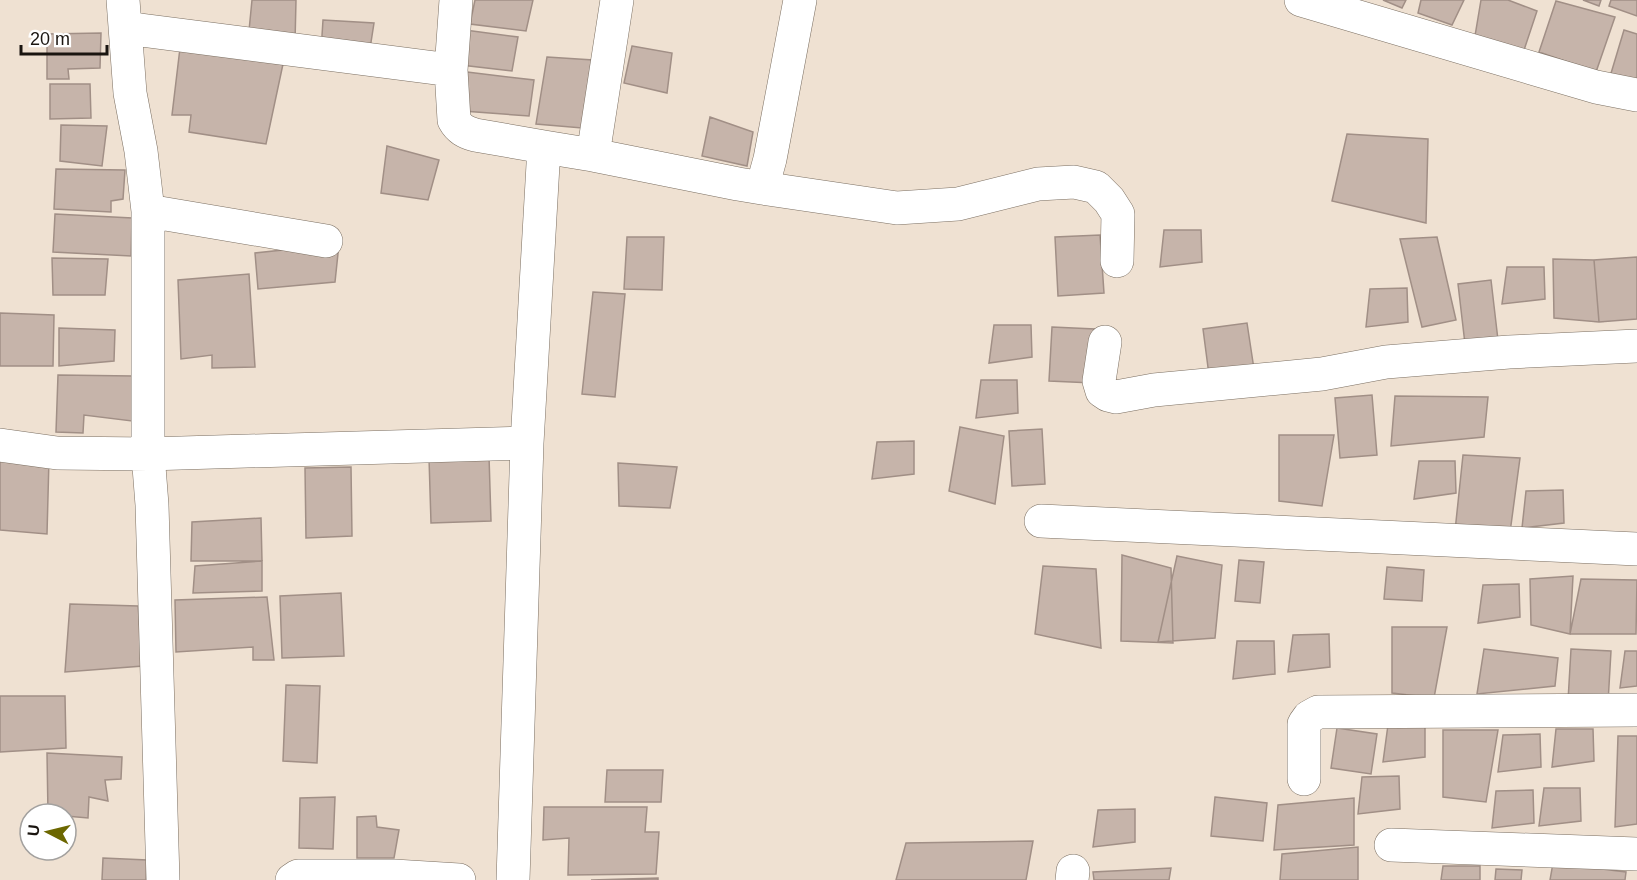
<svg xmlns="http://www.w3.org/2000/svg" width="1637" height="880" viewBox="0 0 1637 880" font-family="Helvetica,sans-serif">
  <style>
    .building { fill: #c6b4aa; stroke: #a18f86; stroke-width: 1.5 }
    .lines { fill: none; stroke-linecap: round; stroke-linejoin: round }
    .minor-casing { stroke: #7b6f62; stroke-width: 34 }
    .minor { stroke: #fff; stroke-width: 33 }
  </style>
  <rect width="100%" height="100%" fill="#efe1d2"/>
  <path class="building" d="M 252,0 L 296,0 L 295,43 L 248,41 Z
    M 475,0 L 533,0 L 526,31 L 470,24 Z
    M 1383,0 L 1406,0 L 1402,8 Z
    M 1421,0 L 1464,0 L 1452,25 L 1418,13 Z
    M 1481,0 L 1508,0 L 1537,11 L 1524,50 L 1475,36 Z
    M 1583,0 L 1601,0 L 1599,6 Z
    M 1611,0 L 1637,0 L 1637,16 L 1609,6 Z
    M 1556,1 L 1615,17 L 1596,72 L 1539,52 Z
    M 323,20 L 374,23 L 369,55 L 321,51 Z
    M 465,30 L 518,37 L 512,71 L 461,65 Z
    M 1624,30 L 1637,34 L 1637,88 L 1609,80 Z
    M 101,33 L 100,68 L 68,69 L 69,79 L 47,79 L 47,34 Z
    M 632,46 L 672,53 L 667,93 L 624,83 Z
    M 180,48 L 283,64 L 266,144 L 189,132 L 191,115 L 172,115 Z
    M 547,57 L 593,60 L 582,128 L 536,124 Z
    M 467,72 L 534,80 L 529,116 L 463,111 Z
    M 50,84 L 90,84 L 91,118 L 50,119 Z
    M 710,117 L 753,132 L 747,166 L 702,156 Z
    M 61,125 L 107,126 L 102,166 L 60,161 Z
    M 1347,134 L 1428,139 L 1426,223 L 1332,201 Z
    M 387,146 L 439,160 L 428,200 L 381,193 Z
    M 56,169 L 125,170 L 123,199 L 111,201 L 111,212 L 54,209 Z
    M 55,214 L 132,218 L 131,256 L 53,252 Z
    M 1164,230 L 1201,230 L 1202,262 L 1160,267 Z
    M 1100,235 L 1104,293 L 1058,296 L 1055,237 Z
    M 627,237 L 664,237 L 662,290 L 624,289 Z
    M 1437,237 L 1456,320 L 1422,327 L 1400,239 Z
    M 339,244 L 335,282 L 258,289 L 255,253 Z
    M 1637,257 L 1637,319 L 1599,322 L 1594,260 Z
    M 52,258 L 108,259 L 105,295 L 53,295 Z
    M 1553,259 L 1594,260 L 1599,322 L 1554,318 Z
    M 1507,267 L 1544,267 L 1545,299 L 1502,304 Z
    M 249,274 L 255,367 L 212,368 L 212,355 L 181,359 L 178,280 Z
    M 1491,280 L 1498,340 L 1465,344 L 1458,284 Z
    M 1407,288 L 1408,322 L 1366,327 L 1370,289 Z
    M 593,292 L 625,294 L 615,397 L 582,394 Z
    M 0,313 L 54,315 L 53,366 L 0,366 Z
    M 1247,323 L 1254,369 L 1209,375 L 1203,329 Z
    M 994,325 L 1031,325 L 1032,357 L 989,363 Z
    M 1052,327 L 1095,329 L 1093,383 L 1049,381 Z
    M 59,328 L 115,330 L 114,361 L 59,366 Z
    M 58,375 L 133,376 L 132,421 L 84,415 L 83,433 L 56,432 Z
    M 981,380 L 1017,380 L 1018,413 L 976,418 Z
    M 1372,395 L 1377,455 L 1340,458 L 1335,398 Z
    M 1395,396 L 1488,397 L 1484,437 L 1391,446 Z
    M 960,427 L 1004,436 L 995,504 L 949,491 Z
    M 1042,429 L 1045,484 L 1012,486 L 1009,431 Z
    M 1279,435 L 1334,435 L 1322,506 L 1279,501 Z
    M 914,441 L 914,474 L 872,479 L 877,442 Z
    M 1463,455 L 1520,458 L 1509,540 L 1455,531 Z
    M 0,456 L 49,459 L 47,534 L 0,530 Z
    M 489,456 L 491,521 L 431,523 L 429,458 Z
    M 1419,461 L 1455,461 L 1456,493 L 1414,499 Z
    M 618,463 L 677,467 L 670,508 L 619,506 Z
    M 351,467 L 352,536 L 306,538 L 305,468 Z
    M 1563,490 L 1564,523 L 1522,528 L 1526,491 Z
    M 261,518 L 262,561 L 191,561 L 192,522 Z
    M 1122,555 L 1171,568 L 1173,643 L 1121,641 Z
    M 1177,556 L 1222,565 L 1215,638 L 1158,642 Z
    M 1239,560 L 1264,562 L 1260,603 L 1235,601 Z
    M 262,561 L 262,591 L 193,593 L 195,566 Z
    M 1043,566 L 1096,569 L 1101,648 L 1035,634 Z
    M 1387,567 L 1424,570 L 1422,601 L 1384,599 Z
    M 1573,576 L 1570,634 L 1531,625 L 1530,579 Z
    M 1581,579 L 1637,580 L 1636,634 L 1570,634 Z
    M 1519,584 L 1520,617 L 1478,623 L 1483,585 Z
    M 341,593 L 344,656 L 282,658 L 280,596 Z
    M 267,597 L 274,660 L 253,660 L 253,647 L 176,652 L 175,600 Z
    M 70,604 L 138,606 L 143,666 L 65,672 Z
    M 1392,627 L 1447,627 L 1434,698 L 1392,693 Z
    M 1329,634 L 1330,667 L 1288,672 L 1293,635 Z
    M 1237,641 L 1274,641 L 1275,674 L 1233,679 Z
    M 1484,649 L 1558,658 L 1555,686 L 1477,694 Z
    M 1571,649 L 1611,651 L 1608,703 L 1568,701 Z
    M 1625,651 L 1637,651 L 1637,686 L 1620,688 Z
    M 286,685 L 320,686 L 317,763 L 283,761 Z
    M 0,696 L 65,696 L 66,748 L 0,752 Z
    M 1425,724 L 1425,757 L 1383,762 L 1388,725 Z
    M 1337,728 L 1377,734 L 1371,774 L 1331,768 Z
    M 1556,729 L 1593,729 L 1594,761 L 1552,767 Z
    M 1443,730 L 1498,730 L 1486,802 L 1443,797 Z
    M 1540,734 L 1541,767 L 1498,772 L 1503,735 Z
    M 1618,736 L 1637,736 L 1637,824 L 1615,827 Z
    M 47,753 L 122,757 L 121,779 L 105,780 L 108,801 L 89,797 L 88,818 L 66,816 L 66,814 L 48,814 Z
    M 607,770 L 663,770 L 661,802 L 605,802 Z
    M 1399,776 L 1400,809 L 1358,814 L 1362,777 Z
    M 1544,788 L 1580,788 L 1581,821 L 1539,826 Z
    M 1533,790 L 1534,823 L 1492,828 L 1496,791 Z
    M 335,797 L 333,849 L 299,848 L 300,798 Z
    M 1215,797 L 1267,803 L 1263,841 L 1211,836 Z
    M 1354,798 L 1354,845 L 1274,850 L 1278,805 Z
    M 544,807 L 647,807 L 645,832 L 659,832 L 656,874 L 568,875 L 569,838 L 543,840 Z
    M 1135,809 L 1135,842 L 1093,847 L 1098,810 Z
    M 376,816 L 377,827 L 399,830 L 394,858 L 357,858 L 357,817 Z
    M 1033,841 L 1026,880 L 896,880 L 906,843 Z
    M 1358,847 L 1358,880 L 1280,880 L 1282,854 Z
    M 103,858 L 147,860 L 146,880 L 102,880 Z
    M 1553,863 L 1626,872 L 1625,880 L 1550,880 Z
    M 1443,866 L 1480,866 L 1480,880 L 1441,880 Z
    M 1171,868 L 1169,880 L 1094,880 L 1093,872 Z
    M 1496,869 L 1522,870 L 1521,880 L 1495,880 Z
    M 658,878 L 658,880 L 591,880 Z"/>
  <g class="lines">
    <defs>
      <path id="minor" d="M 123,0 L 130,93 L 141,151 L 148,211 L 148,454 L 152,505 L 163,880
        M 456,0 L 451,70 L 454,120 C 459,129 465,132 475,135 L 544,147
        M 1301,0 L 1596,87 L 1637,95
        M 125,28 L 451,70
        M 593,155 L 617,0
        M 762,188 L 897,208 L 958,204 L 1038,184 L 1074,182 L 1096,187 L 1109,200 L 1118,214 L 1117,261
        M 148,211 L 326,241
        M 1105,342 L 1099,381 L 1102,391 L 1108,395 L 1116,397 L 1154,390 L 1322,374 L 1386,362 L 1509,352 L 1637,346
        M 0,445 L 57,453 L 148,454 L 527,443
        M 1041,521 L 1637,549
        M 1304,779 L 1304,724 L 1309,717 L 1318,712 L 1637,710
        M 1391,845 L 1637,854
        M 292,880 L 298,876 L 394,876 L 459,880
        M 513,880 L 527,443 L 544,147 L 593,155 L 738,184 L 762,188 L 770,159 L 800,0
        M 1072,880 L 1073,871"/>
    </defs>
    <use href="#minor" class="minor-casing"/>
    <use href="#minor" class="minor"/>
  </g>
  <g transform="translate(48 832) rotate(277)"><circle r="28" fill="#ffffff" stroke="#a3a19f" stroke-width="1.5"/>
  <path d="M0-4.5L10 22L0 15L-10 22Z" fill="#6c6700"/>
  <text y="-9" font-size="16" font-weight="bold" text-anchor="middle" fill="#1a1510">U</text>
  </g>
  <path d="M21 45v9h86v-9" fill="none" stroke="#1a1510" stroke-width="3"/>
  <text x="30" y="45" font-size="18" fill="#1a1510" stroke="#ffffff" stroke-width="4.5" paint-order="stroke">20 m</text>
</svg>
